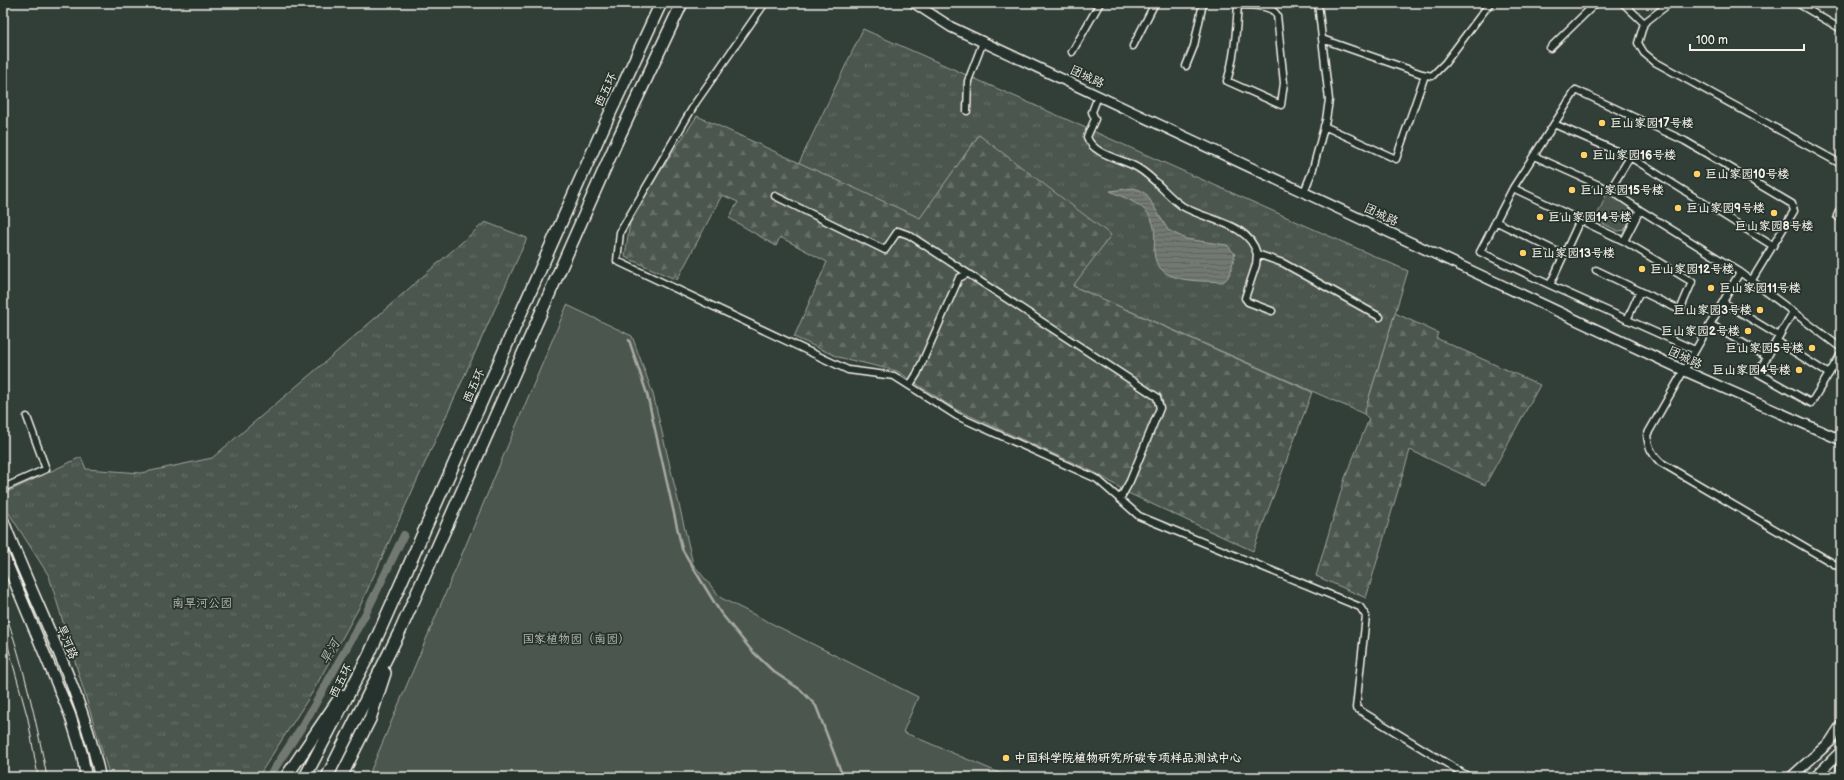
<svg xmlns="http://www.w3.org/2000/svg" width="1844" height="780" viewBox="0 0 1844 780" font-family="'Balsamiq Sans','LXGW WenKai TC',sans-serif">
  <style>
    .grass { fill: url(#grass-tufts); stroke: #a0a49c }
    .forest { fill: url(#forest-firs); stroke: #a0a49c }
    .garden { fill: #4c564f; stroke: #a0a49c }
    .water { fill: url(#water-rules); stroke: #a6a9a1 }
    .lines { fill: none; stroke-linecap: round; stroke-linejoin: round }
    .stream { stroke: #a6a9a1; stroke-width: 2.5 }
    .canal { stroke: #727972; stroke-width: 8 }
    .street-casing { stroke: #f4f1e8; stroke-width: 9 }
    .secondary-casing { stroke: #f4f1e8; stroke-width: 12 }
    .primary-casing { stroke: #f4f1e8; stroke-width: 13 }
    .highway-casing { stroke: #f4f1e8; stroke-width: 14 }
    .street { stroke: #26332d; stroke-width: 6 }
    .secondary { stroke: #26332d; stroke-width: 9 }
    .primary { stroke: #26332d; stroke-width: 10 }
    .highway { stroke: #26332d; stroke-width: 11 }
    .tram { stroke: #f4f1e8; stroke-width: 1 }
    .poi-dot { fill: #ffd166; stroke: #26332d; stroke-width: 1.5 }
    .labels { text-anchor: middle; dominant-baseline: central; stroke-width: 3.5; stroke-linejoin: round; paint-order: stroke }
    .street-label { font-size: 12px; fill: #f4f1e8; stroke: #26332d }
    .poi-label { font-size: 12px; font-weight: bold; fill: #f4f1e8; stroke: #26332d; text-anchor: start }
    .park-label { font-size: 12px; fill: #b9bbb2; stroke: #26332d }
    .water-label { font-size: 13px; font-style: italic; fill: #babbb3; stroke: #26332d }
  </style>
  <defs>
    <pattern id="grass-tufts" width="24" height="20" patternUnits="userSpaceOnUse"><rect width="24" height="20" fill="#4c564f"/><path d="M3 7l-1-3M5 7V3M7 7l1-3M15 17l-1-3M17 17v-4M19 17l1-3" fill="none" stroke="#666f68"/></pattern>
    <pattern id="forest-firs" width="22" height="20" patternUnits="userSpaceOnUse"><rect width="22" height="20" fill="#4c564f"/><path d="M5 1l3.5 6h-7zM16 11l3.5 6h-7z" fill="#666f68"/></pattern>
    <pattern id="water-rules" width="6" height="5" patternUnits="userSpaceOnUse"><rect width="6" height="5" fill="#727972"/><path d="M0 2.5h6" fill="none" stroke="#60635e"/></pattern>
  </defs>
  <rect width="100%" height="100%" fill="#323e38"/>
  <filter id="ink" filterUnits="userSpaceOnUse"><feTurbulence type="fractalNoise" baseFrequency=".025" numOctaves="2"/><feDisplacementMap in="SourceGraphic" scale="8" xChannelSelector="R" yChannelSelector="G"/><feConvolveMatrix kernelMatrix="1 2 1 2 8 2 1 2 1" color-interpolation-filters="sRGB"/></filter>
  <g filter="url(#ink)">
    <path class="grass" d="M 863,29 L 1408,271 L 1364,414 L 1073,286 L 979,135 L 920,219 L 799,163 Z
      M 485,222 L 527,238 L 361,604 L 312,693 L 258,777 L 110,777 L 49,576 L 3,504 L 3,494 L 81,457 L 86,469 L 141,473 L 212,458 L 325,362 Z"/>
    <path class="forest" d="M 697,116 L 920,218 L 979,135 L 1111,235 L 1073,286 L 1312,392 L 1253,551 L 1128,493 L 1098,474 L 955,409 L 897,371 L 838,357 L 794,337 L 827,262 L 780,237 L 776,246 L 729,218 L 738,202 L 722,195 L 677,280 L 625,257 L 631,215 Z
      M 1395,313 L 1438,333 L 1436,338 L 1540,385 L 1485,485 L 1410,450 L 1366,598 L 1316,576 L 1345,478 L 1369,419 L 1364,414 Z"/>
    <path class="garden" d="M 1608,191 L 1636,207 L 1625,230 L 1618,231 L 1595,220 Z
      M 567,305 L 632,336 L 653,394 L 693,564 L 721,598 L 918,697 L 903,732 L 1009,777 L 368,777 Z"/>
    <path class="water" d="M 1133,188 L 1140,190 L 1147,195 L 1168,230 L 1186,239 L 1227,245 L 1235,254 C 1232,264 1232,276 1223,282 C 1199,280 1154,285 1154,250 C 1155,237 1156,226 1149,215 C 1141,203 1122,197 1110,191 Z"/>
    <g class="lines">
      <path class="stream" d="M 629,340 L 647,394 L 682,549 L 720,612 L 752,651 L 774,672 L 801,690 L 816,706 L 843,777"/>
      <path class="canal" d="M 269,777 L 305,722 L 366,613 L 404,535"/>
      <defs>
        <path id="street" d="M 765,3 L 696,102 L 620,232 L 617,261 L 848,370 L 894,376 L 957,416 L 1097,479 L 1139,516 L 1360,607 L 1366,616 L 1356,708 L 1469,777
          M 1623,3 L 1644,23
          M 1670,3 L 1644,23 L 1638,43 L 1644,53 L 1655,62 L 1841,164
          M 1797,3 L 1841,29
          M 1238,5 C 1251,6 1270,4 1277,15 L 1284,83 L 1281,105 L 1227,81 C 1235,56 1236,31 1238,5 L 1239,3
          M 1322,39 L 1422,74 L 1432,76 L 1445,63 L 1490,3
          M 1133,46 L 1155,3
          M 1550,48 L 1596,3
          M 1072,52 L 1100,3
          M 1186,66 L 1194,46 L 1203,3
          M 1098,96 L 1092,112 L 1095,119 L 1087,137 C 1094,156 1122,158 1138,168 C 1155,178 1166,195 1182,206 C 1206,221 1249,222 1257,254 L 1283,263 L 1380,317
          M 967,111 L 968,81 L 983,42
          M 1554,124 L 1630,157 L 1773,246
          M 1324,126 L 1396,159 L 1425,75
          M 1534,156 L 1610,190 L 1640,210
          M 1513,188 L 1576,90 L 1685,141 L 1792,204 L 1794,211 L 1752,280
          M 1610,190 L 1630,157
          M 1304,192 L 1312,172 L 1326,120 L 1329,100 L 1318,3
          M 775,196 L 885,250 L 898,231 L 909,235 L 1157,397 L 1160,408 L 1130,481 L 1120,499
          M 1841,207 L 1837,216 L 1841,219
          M 1580,220 L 1550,285 L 1480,252 L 1513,188 L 1624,241
          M 1495,221 L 1564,255
          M 1257,254 L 1256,265 L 1245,298 L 1248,302 L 1272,311
          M 1596,270 L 1680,310 L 1692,282 L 1624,241 L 1640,210 L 1740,272 L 1647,435 C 1648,447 1652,454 1660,462 L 1841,568
          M 1740,272 L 1841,348
          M 1550,285 L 1695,350
          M 1723,302 L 1779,336
          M 1793,312 L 1758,373 L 1811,403 L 1841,354
          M 1627,320 L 1640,291
          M 1710,324 L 1767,357
          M 1777,341 L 1829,374
          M 910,385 L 917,374 L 959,278 L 967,274
          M 3,488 L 46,469 L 27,417
          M 1839,777 L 1841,751"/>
        <path id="secondary" d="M 914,3 L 951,27 L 1685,371 L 1841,440
          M 1791,777 L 1830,742 L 1841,725
          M 1815,777 L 1841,751"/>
        <path id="primary" d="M 3,520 C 35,605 81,687 100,777
          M 3,554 L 70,715 L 82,754 L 86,777"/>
        <path id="highway" d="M 286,777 L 341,696
          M 305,777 L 369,655 L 600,135 L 661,3
          M 327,777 L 401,629 L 617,141 L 682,3
          M 341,777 L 370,719 L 385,673"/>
      </defs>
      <use href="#street" class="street-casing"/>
      <use href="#secondary" class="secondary-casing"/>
      <use href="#primary" class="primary-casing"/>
      <use href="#highway" class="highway-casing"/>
      <use href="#street" class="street"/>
      <use href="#secondary" class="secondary"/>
      <use href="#primary" class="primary"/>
      <use href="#highway" class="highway"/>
      <path class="tram" d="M 3,606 C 23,662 36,719 47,777
        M 3,628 L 28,719 L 38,777"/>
    </g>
  </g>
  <g class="poi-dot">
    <circle cx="1602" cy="123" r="4"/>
    <circle cx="1584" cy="155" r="4"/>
    <circle cx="1697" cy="174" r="4"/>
    <circle cx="1572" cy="190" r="4"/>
    <circle cx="1678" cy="208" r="4"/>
    <circle cx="1774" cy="213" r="4"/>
    <circle cx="1540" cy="217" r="4"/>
    <circle cx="1523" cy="253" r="4"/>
    <circle cx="1642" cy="269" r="4"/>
    <circle cx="1711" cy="288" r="4"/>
    <circle cx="1760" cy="310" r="4"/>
    <circle cx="1748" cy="331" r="4"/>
    <circle cx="1812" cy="348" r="4"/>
    <circle cx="1799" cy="370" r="4"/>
    <circle cx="1006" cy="758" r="4"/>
  </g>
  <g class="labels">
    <g class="street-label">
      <text transform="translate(1087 77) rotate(25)">团城路</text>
      <text transform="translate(606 90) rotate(-65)">西五环</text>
      <text transform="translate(1381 215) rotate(25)">团城路</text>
      <text transform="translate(1685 358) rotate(25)">团城路</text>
      <text transform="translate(474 386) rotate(-66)">西五环</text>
      <text transform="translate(67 642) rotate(67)">旱河路</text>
      <text transform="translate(341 681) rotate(-63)">西五环</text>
    </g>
    <g class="poi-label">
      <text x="1610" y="123">巨山家园17号楼</text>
      <text x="1592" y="155">巨山家园16号楼</text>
      <text x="1705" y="174">巨山家园10号楼</text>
      <text x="1580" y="190">巨山家园15号楼</text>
      <text x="1686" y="208">巨山家园9号楼</text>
      <text x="1548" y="217">巨山家园14号楼</text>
      <text x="1774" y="226" text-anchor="middle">巨山家园8号楼</text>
      <text x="1531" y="253">巨山家园13号楼</text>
      <text x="1650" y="269">巨山家园12号楼</text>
      <text x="1719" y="288">巨山家园11号楼</text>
      <text x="1752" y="310" text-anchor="end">巨山家园3号楼</text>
      <text x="1740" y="331" text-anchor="end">巨山家园2号楼</text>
      <text x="1804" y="348" text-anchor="end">巨山家园5号楼</text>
      <text x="1791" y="370" text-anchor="end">巨山家园4号楼</text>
      <text x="1014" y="758">中国科学院植物研究所碳专项样品测试中心</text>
    </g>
    <g class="park-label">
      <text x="202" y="603">南旱河公园</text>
      <text x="576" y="639">国家植物园（南园）</text>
    </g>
    <g class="water-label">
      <text transform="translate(330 652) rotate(-61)">旱河</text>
    </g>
  </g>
  <rect width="1844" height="780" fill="none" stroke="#26332d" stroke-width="16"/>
  <rect x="8" y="8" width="1828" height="764" fill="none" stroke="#f4f1e8" stroke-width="1.5" filter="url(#ink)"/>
  <path d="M1690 44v6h114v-6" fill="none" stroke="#f4f1e8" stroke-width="2"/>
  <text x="1696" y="44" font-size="12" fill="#f4f1e8" stroke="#26332d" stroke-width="3" paint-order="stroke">100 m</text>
</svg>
